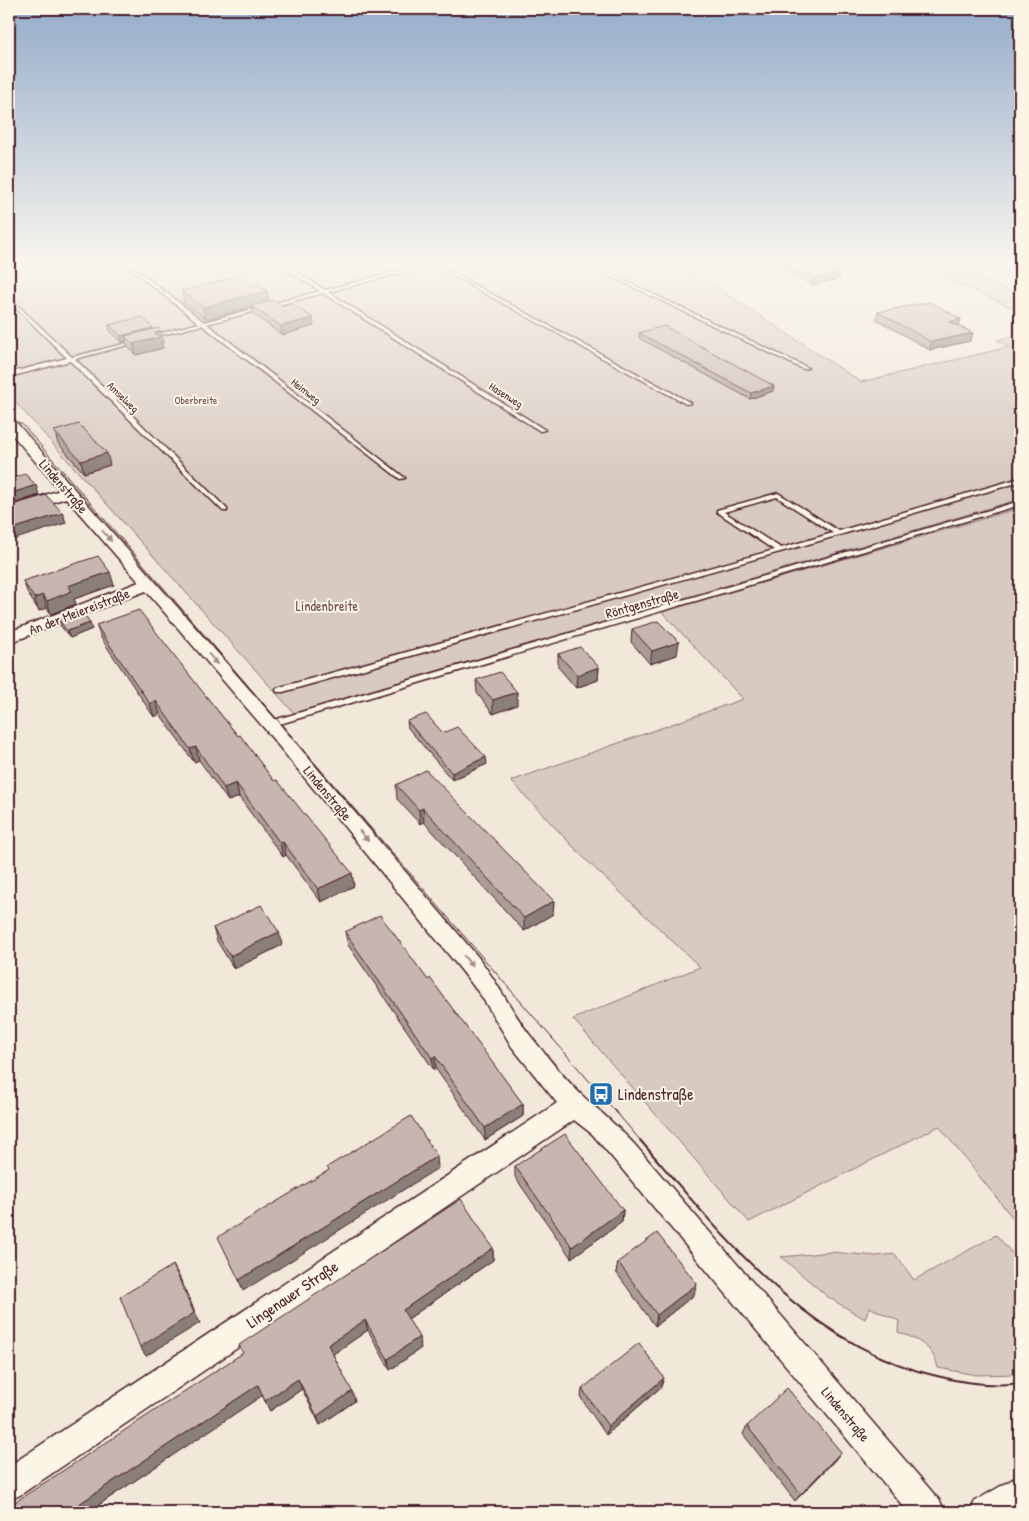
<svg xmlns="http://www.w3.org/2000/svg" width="1029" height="1521" viewBox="0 0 1029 1521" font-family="'Patrick Hand',sans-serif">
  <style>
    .green { fill: #d8cac0; stroke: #917476 }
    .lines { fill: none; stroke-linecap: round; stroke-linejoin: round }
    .lane-casing { stroke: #4a1f2b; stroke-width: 3 }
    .street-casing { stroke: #4a1f2b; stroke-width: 3 }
    .lane { fill: #fcf5e5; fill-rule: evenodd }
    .street { fill: #fcf5e5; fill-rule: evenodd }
    .tram-far1 { stroke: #4a1f2b; stroke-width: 1 }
    .tram { stroke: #4a1f2b; stroke-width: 2 }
    .wall { fill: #ab9d96; stroke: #4a1f2b }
    .shaded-wall { fill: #8b7f7a; stroke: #4a1f2b }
    .building { fill: #c7b6af; stroke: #4a1f2b }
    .oneway { fill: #a38a88 }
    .labels { text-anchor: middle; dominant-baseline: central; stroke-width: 4; stroke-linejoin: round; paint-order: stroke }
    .far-street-label { font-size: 11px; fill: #4a1f2b; stroke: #fcf5e5 }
    .far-park-label { font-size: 11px; fill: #6e4a50; stroke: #fcf5e5 }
    .street-label { font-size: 14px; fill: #4a1f2b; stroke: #fcf5e5 }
    .park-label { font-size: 14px; fill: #6e4a50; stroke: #fcf5e5 }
    .near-poi-label { font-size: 16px; fill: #4a1f2b; stroke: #fcf5e5; text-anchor: start }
    .near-street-label { font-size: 16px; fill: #4a1f2b; stroke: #fcf5e5 }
  </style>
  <rect width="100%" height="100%" fill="#f1e8da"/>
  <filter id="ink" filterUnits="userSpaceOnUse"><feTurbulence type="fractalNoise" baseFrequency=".02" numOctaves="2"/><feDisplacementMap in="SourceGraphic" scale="10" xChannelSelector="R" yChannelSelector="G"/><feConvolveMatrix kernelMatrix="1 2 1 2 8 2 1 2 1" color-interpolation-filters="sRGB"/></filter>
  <g filter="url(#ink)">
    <path class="green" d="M 9,265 L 682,265 L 861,382 L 1009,347 L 997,340 L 1020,334 L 1020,499 L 294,713 L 9,395 Z
      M 915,265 L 948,265 L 1020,296 L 1020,311 Z
      M 1020,508 L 1020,1227 L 939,1126 L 749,1222 L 573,1019 L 700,967 L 584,858 L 511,781 L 743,699 L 662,612 Z
      M 996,1235 L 1020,1262 L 1020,1374 L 1017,1374 L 976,1375 L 938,1368 C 934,1347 917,1339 898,1332 L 899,1321 L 869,1307 L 865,1319 L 828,1297 L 781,1257 L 831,1252 L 876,1256 L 895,1254 L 914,1280 Z"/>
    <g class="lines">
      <defs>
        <path id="lane" d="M 126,265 L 130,265 L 204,322 L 320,291 L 280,265 L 285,265 L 325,290 L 422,265 L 428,265 L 428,266 L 328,292 L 545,430 L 540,431 L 323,293 L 207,324 L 405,478 L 400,479 L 202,325 L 150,338 L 150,336 L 199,323 Z
          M 433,265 L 438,265 L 691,403 L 686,404 Z
          M 587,265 L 592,265 L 808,368 L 803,369 Z
          M 9,297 L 72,357 L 139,340 L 139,342 L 75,359 L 227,509 L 227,511 L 223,511 L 70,361 L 9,377 L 9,373 L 67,358 L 9,301 Z
          M 1020,478 L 1020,482 L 819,541 L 283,692 L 277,692 L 276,690 L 277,688 L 774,550 L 717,512 L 717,510 L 778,493 L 839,531 ZM 777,497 L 833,533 L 781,548 L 724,512 Z
          M 1020,501 L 1020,505 L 273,726 L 267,726 L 266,724 L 267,722 Z"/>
        <path id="street" d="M 9,419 L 14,420 L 276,720 L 478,957 C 497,982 511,1010 529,1034 C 546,1055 565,1080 585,1098 C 603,1114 618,1127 635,1145 L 940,1501 L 945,1512 L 908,1512 L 617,1163 L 592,1134 L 574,1120 L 20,1495 L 9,1500 L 9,1466 L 557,1103 L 512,1047 L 482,997 L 462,971 L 264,728 L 146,591 L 9,643 L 9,632 L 139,582 L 66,498 L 9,516 L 9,507 L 60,490 L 9,431 Z
          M 1020,1475 L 1020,1509 L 1015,1512 L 970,1512 L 975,1501 Z"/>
      </defs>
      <use href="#lane" class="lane-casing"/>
      <use href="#street" class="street-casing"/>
      <use href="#lane" class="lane"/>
      <use href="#street" class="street"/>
      <path class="tram-far1" d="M 9,418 L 23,425 L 641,1141"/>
      <path class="tram" d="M 640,1140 C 723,1236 807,1346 937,1376 C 964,1383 992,1387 1020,1383"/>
    </g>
    <path class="wall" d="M 775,265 L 826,265 L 840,273 L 839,279 L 812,285 Z
      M 182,291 L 269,301 L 283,306 L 314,326 L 282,335 L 253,314 L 252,307 L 206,319 L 184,303 Z
      M 878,312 L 959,326 L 973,333 L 970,341 L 930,350 L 876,319 Z
      M 109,325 L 153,329 L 164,342 L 161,342 L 163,348 L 136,355 L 128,347 L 126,341 L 122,342 L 110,331 Z
      M 639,333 L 773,391 L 750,399 L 639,338 Z
      M 54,431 L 110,465 L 84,473 L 58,443 Z
      M 23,581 L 114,585 L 74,599 L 76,604 L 51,614 L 47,608 L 39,611 L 28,594 Z
      M 58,619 L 92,629 L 70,638 L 60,625 Z
      M 96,625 L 205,695 L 274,781 L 354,886 L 321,902 L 286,855 L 283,857 L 239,797 L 228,801 L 199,760 L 194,762 L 160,714 L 154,717 L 101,638 Z
      M 632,629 L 677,655 L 650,664 L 631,642 Z
      M 558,654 L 599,667 L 598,680 L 576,688 L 558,667 Z
      M 476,680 L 517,705 L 493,714 L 477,693 Z
      M 407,721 L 443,733 L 487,764 L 452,780 L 408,728 Z
      M 396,785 L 554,901 L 553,914 L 524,931 L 424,822 L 420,824 L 397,799 Z
      M 213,928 L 282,945 L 234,969 L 217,941 Z
      M 345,932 L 428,980 L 523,1104 L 523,1116 L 485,1140 L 436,1069 L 434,1070 L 348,945 Z
      M 515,1166 L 623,1210 L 622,1222 L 571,1258 L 515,1177 Z
      M 493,1248 L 493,1260 L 408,1319 L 421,1348 L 390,1370 L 368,1330 L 333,1354 L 355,1401 L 320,1425 L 302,1389 L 270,1411 L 262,1395 L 88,1512 L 9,1512 Z
      M 618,1262 L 694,1295 L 655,1326 L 616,1272 Z
      M 661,1387 L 606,1435 L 581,1398 L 582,1389 Z
      M 747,1426 L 835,1460 L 795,1501 L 743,1434 Z"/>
    <path class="shaded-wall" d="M 840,273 L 839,279 L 812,285 L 813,278 Z
      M 267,291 L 269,303 L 251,306 L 252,307 L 206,319 L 203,307 Z
      M 313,318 L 314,326 L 282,335 L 281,326 Z
      M 961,319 L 959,326 L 950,322 Z
      M 153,328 L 155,333 L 125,336 L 126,341 L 122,342 L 121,336 Z
      M 161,331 L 164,342 L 161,342 L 163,348 L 136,355 L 133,344 L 155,333 Z
      M 973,333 L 970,341 L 930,350 L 931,342 Z
      M 774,386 L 773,391 L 750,399 L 751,393 Z
      M 107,453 L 110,465 L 84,473 L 81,461 Z
      M 36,485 L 39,495 L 9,505 L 9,494 Z
      M 63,513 L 66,523 L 9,541 L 9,530 Z
      M 110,572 L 114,585 L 74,599 L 76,604 L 51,614 L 47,601 L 68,586 Z
      M 43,595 L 47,608 L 39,611 L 34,598 Z
      M 90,623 L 92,629 L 70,638 L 67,631 Z
      M 679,642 L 677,655 L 650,664 L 652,651 Z
      M 599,667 L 598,680 L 576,688 L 577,675 Z
      M 517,692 L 517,705 L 493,714 L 493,700 Z
      M 156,701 L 160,714 L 154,717 L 150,704 Z
      M 196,747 L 199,760 L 194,762 L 190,749 Z
      M 486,757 L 487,764 L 452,780 L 452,773 Z
      M 236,783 L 239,797 L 228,801 L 224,788 Z
      M 423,808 L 424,822 L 420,824 L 419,810 Z
      M 283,842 L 286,855 L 283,857 L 280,843 Z
      M 352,873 L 354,886 L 321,902 L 318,889 Z
      M 554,901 L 553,914 L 524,931 L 524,918 Z
      M 279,932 L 282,945 L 234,969 L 230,956 Z
      M 435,1056 L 436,1069 L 434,1070 L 432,1058 Z
      M 523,1104 L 523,1116 L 485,1140 L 485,1128 Z
      M 437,1156 L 438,1168 L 243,1291 L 239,1280 Z
      M 623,1210 L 622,1222 L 571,1258 L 572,1247 Z
      M 493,1248 L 493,1260 L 405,1321 L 403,1310 Z
      M 173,1265 L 179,1276 L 200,1323 L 146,1356 L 140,1347 Z
      M 697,1284 L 694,1295 L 655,1326 L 657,1315 Z
      M 365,1320 L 368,1330 L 332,1355 L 328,1345 Z
      M 419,1337 L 421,1348 L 390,1370 L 388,1359 Z
      M 664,1378 L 661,1387 L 606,1435 L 608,1426 Z
      M 298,1379 L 302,1389 L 270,1411 L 265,1401 Z
      M 258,1385 L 263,1395 L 88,1512 L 67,1512 Z
      M 352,1391 L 355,1401 L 320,1425 L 317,1416 Z
      M 841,1452 L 835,1460 L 795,1501 L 801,1494 Z"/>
    <path class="building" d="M 788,265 L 826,265 L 840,273 L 813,278 Z
      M 239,276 L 252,286 L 259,285 L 267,291 L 203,307 L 182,291 Z
      M 275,300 L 283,306 L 292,304 L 313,318 L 281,326 L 251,306 Z
      M 930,302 L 961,319 L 950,322 L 973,333 L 931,342 L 878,312 Z
      M 142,317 L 153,328 L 121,336 L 109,325 Z
      M 664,326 L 774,386 L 751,393 L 639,333 Z
      M 158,328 L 161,331 L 155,333 L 160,337 L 133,344 L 125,336 Z
      M 79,424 L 107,453 L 81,461 L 54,431 Z
      M 25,474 L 36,485 L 9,494 L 9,479 Z
      M 46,495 L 63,513 L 9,530 L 9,506 Z
      M 98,556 L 110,572 L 68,586 L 72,591 L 47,601 L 43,595 L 34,598 L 23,581 Z
      M 82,610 L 90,623 L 67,631 L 58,619 Z
      M 139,610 L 205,695 L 238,736 L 240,735 L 274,781 L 277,780 L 352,873 L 318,889 L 283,842 L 280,843 L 236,783 L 224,788 L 196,747 L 190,749 L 156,701 L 150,704 L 96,625 Z
      M 658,621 L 679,642 L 652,651 L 632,629 Z
      M 580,647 L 599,667 L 577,675 L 558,654 Z
      M 500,672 L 517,692 L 493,700 L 476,680 Z
      M 426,714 L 443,733 L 457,727 L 486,757 L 452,773 L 407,721 Z
      M 426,770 L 554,901 L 524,918 L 423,808 L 419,810 L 396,785 Z
      M 261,905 L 279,932 L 230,956 L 213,928 Z
      M 380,915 L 428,980 L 430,978 L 523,1104 L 485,1128 L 435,1056 L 432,1058 L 345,932 Z
      M 411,1116 L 437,1156 L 239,1280 L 218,1237 L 329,1170 L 327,1167 Z
      M 565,1134 L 623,1210 L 572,1247 L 515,1166 Z
      M 461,1199 L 493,1248 L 403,1310 L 419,1337 L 388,1359 L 365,1320 L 328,1345 L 352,1391 L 317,1416 L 298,1379 L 265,1401 L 258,1385 L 67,1512 L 9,1512 L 9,1506 L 243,1353 L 239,1345 Z
      M 657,1233 L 697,1284 L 657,1315 L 618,1262 Z
      M 173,1265 L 194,1313 L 140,1347 L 120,1297 Z
      M 639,1343 L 664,1378 L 608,1426 L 582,1389 Z
      M 787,1388 L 841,1452 L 801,1494 L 747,1426 Z"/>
    <defs><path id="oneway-solid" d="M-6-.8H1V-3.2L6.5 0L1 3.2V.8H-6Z" transform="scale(1.25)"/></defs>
    <g class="oneway">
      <use href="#oneway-solid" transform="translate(107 536) rotate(49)"/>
      <use href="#oneway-solid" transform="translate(213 659) rotate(49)"/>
      <use href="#oneway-solid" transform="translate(364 836) rotate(50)"/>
      <use href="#oneway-solid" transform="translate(468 961) rotate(51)"/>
    </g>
  </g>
  <linearGradient id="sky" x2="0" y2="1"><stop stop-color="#94acca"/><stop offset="0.55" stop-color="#f9f5ee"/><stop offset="1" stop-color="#f9f5ee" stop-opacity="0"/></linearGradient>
  <rect width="1029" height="478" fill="url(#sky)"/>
  <defs>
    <symbol id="bus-square" viewBox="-11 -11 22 22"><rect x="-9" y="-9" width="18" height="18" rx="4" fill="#1f6fb2" stroke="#fcf5e5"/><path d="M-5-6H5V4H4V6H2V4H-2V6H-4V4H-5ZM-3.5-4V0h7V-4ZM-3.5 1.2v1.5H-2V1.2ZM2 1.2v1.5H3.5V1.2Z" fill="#fff"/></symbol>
  </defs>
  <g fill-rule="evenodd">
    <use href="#bus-square" x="587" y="1080" width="28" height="28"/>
  </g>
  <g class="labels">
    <g class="far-street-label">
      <text transform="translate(306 391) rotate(38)">Heimweg</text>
      <text transform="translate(506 395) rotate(32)">Hasenweg</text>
      <text transform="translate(123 397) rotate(44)">Amselweg</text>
    </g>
    <g class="far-park-label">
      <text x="196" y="400">Oberbreite</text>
    </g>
    <g class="street-label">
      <text transform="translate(64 486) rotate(49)">Lindenstraße</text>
      <text transform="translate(642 603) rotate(-16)">Röntgenstraße</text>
      <text transform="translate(79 611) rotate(-21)">An der Meiereistraße</text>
      <text transform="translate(328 793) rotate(50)">Lindenstraße</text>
      <text transform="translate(846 1414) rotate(50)">Lindenstraße</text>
    </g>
    <g class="park-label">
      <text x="327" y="605">Lindenbreite</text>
    </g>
    <g class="near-poi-label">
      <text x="618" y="1094">Lindenstraße</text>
    </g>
    <g class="near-street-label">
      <text transform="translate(292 1294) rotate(-34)">Lingenauer Straße</text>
    </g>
  </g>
  <rect width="1029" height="1521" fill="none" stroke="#fcf5e5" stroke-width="30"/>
  <rect x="15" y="15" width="999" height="1491" fill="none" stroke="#4a1f2b" stroke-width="2" filter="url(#ink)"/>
</svg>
